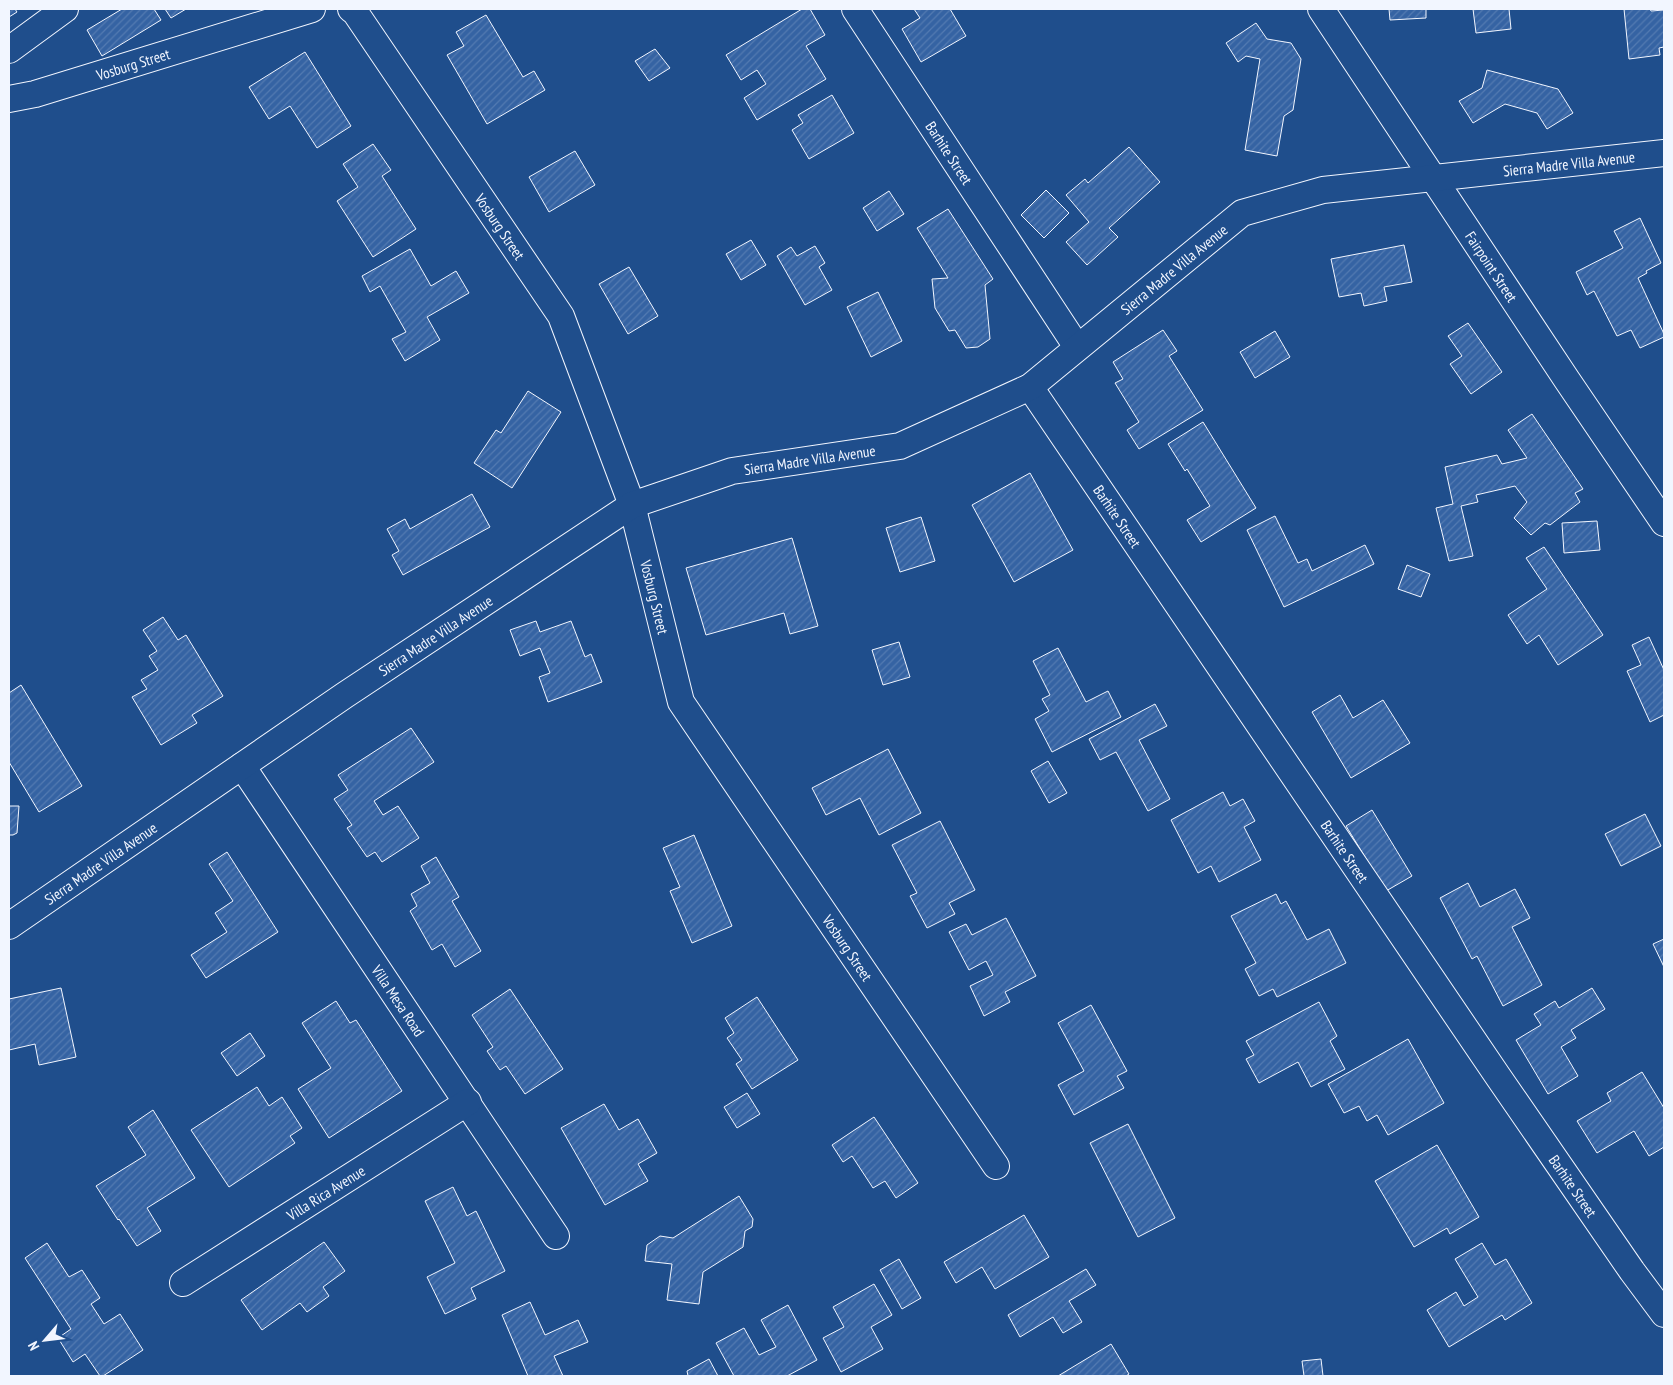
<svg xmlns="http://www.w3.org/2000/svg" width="1673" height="1385" viewBox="0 0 1673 1385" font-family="'PT Sans Narrow',sans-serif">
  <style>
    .building { fill: url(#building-hatch); stroke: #f2f6ff }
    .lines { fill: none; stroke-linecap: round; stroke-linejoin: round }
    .minor-casing { stroke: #f2f6ff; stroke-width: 28 }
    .minor { stroke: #1f4e8c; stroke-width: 26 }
    .labels { text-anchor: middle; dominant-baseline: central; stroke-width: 4; stroke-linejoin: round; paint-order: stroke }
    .street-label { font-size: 15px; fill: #f2f6ff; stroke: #1f4e8c }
  </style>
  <defs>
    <pattern id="building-hatch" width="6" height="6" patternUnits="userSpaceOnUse" patternTransform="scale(1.25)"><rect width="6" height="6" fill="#3563a3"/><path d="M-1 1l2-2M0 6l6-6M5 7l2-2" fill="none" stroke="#537ab1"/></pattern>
  </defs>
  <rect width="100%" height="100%" fill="#1f4e8c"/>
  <path class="building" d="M 9,9 L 15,9 L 17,12 L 9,17 Z
    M 122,9 L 154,9 L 161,20 L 102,56 L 87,30 Z
    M 165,9 L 186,9 L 171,18 Z
    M 802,9 L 810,9 L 825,35 L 806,46 L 826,79 L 757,120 L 744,98 L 766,84 L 757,70 L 741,80 L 726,55 Z
    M 914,9 L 950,9 L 966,36 L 921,62 L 902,29 L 920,18 Z
    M 1389,9 L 1426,9 L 1426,18 L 1390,20 Z
    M 1473,9 L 1509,9 L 1511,29 L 1476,33 Z
    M 1624,9 L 1650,9 L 1651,11 L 1664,10 L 1664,47 L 1659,48 L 1660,55 L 1629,59 Z
    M 486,15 L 523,77 L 534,71 L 545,90 L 487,124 L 447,55 L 464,46 L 456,32 Z
    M 1256,23 L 1267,39 L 1291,43 L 1301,59 L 1293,110 L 1284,116 L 1277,156 L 1245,150 L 1260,59 L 1246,56 L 1238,62 L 1226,43 Z
    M 655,49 L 670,68 L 649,81 L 635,61 Z
    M 305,52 L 351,126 L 317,148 L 290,106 L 269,119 L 249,87 Z
    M 1487,70 L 1558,89 L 1573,113 L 1547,129 L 1537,113 L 1505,104 L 1473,123 L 1459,101 L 1482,88 Z
    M 832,95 L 854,133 L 809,159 L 792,130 L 803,123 L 798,115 Z
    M 373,144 L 391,170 L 382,176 L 416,229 L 373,257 L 337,201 L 358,187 L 343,164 Z
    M 1129,147 L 1160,182 L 1109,228 L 1118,237 L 1087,265 L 1066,242 L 1089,222 L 1066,195 L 1085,179 L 1088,183 Z
    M 575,151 L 595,185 L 549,212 L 529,177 Z
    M 1046,190 L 1069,213 L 1044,238 L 1021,215 Z
    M 889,191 L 904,214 L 877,231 L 863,208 Z
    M 948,209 L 993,279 L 985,285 L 990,339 L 978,347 L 966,348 L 955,330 L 949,331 L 935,308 L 932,279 L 948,278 L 917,228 Z
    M 1640,218 L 1661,263 L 1646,271 L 1647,273 L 1638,278 L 1664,334 L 1664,337 L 1640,348 L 1631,330 L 1617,336 L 1594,291 L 1587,295 L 1576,272 L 1623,248 L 1614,231 Z
    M 751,240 L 766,265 L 741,280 L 726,254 Z
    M 1404,245 L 1412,282 L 1384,287 L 1387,301 L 1364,306 L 1361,293 L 1339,297 L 1331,259 Z
    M 815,246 L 825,263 L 819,267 L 832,290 L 805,305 L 777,256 L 791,247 L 797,256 Z
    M 410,249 L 431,286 L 456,271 L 469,293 L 427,317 L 440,340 L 405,361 L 392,339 L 406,332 L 380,286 L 370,292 L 362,276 Z
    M 629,267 L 658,316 L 628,334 L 599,284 Z
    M 878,292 L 902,341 L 871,357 L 847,307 Z
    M 1468,323 L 1502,372 L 1471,394 L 1450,364 L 1462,356 L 1448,336 Z
    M 1163,330 L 1177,351 L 1169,356 L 1203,410 L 1139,449 L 1127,430 L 1139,422 L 1115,383 L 1123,379 L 1113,362 Z
    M 1275,331 L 1290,357 L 1255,378 L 1240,352 Z
    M 528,391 L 561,412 L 512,488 L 474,463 L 496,430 L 501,433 Z
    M 1532,414 L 1583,489 L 1575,493 L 1580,502 L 1550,525 L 1545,523 L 1531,535 L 1514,518 L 1527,502 L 1515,486 L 1476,495 L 1478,502 L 1461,506 L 1473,556 L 1449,561 L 1436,508 L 1453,504 L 1445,467 L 1497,455 L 1502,464 L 1527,458 L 1508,430 Z
    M 1203,422 L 1256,508 L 1201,542 L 1187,520 L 1210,506 L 1187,469 L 1185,471 L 1168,444 Z
    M 1030,473 L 1073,550 L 1014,582 L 972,505 Z
    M 472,494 L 490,527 L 403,575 L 392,555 L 399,551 L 387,529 L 405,519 L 410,529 Z
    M 1275,516 L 1298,563 L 1307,559 L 1312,571 L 1365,545 L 1374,564 L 1284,607 L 1247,530 Z
    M 921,517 L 935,561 L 900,572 L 886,528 Z
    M 1597,521 L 1600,550 L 1564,553 L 1562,523 Z
    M 792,538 L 818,626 L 790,634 L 784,613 L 706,635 L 686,568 Z
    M 1544,547 L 1603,635 L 1558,665 L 1539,635 L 1527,644 L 1508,615 L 1547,589 L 1526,558 Z
    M 1407,565 L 1430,574 L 1421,597 L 1398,589 Z
    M 163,617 L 178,640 L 186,635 L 223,696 L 192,715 L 197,723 L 161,745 L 132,697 L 147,689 L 141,680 L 158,670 L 149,656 L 157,651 L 143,630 Z
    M 536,621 L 540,632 L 571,621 L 585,657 L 591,654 L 602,682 L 548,702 L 539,677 L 550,673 L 540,648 L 520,656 L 510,630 Z
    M 1649,637 L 1664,670 L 1664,715 L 1650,722 L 1627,671 L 1641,665 L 1632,645 Z
    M 899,642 L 910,677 L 883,685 L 872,650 Z
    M 1058,648 L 1086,702 L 1108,691 L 1121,717 L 1052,752 L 1035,719 L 1049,711 L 1042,699 L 1050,695 L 1033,661 Z
    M 21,685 L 82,786 L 39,812 L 9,762 L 9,693 Z
    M 1340,695 L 1353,718 L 1383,700 L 1410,743 L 1351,778 L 1312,712 Z
    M 1155,704 L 1167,726 L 1139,740 L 1170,799 L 1148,811 L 1116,752 L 1100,760 L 1089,739 Z
    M 411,728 L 434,762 L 374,801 L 383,815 L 398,806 L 419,838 L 382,862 L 375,852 L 367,857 L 347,828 L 352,825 L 334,799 L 348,790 L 338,775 Z
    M 888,749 L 921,813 L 879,835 L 860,798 L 826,815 L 812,788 Z
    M 1048,761 L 1067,793 L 1049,803 L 1031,771 Z
    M 1223,792 L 1230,806 L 1243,799 L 1255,821 L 1244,827 L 1261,860 L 1219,882 L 1211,866 L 1198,873 L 1171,820 Z
    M 9,806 L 19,806 L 17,833 L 13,835 L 9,835 Z
    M 1372,810 L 1412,876 L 1386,891 L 1346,826 Z
    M 1645,814 L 1661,846 L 1621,866 L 1605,834 Z
    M 940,821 L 975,890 L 949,903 L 955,914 L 927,928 L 910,896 L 917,893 L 892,845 Z
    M 694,835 L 732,926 L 692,943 L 670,891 L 680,887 L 663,848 Z
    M 227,852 L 278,932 L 206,978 L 191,955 L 227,932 L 215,913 L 233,901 L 209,864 Z
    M 436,857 L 459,897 L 452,901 L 481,951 L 455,967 L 442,944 L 432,950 L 410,911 L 417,906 L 411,894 L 430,883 L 421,866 Z
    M 1468,883 L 1480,907 L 1515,889 L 1530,918 L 1512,927 L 1542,985 L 1503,1006 L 1477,956 L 1472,959 L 1440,898 Z
    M 1276,894 L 1281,904 L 1286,901 L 1307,940 L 1329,929 L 1346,963 L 1277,997 L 1273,989 L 1259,996 L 1245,969 L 1256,963 L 1231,916 Z
    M 1006,918 L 1036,976 L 1005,992 L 1010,1002 L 984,1016 L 970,986 L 993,975 L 986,961 L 969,970 L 949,932 L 966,924 L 972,935 Z
    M 1664,939 L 1664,967 L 1653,944 Z
    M 61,988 L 76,1057 L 39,1065 L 35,1044 L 9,1050 L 9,999 Z
    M 1592,988 L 1605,1009 L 1571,1030 L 1576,1038 L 1561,1047 L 1578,1076 L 1548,1094 L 1516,1040 L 1541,1025 L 1534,1014 L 1555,1001 L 1559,1008 Z
    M 510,989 L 563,1069 L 525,1094 L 506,1066 L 500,1070 L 487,1051 L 493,1047 L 472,1015 Z
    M 757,997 L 798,1060 L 752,1089 L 736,1064 L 742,1060 L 727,1038 L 734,1033 L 725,1018 Z
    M 336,1001 L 350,1023 L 356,1020 L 402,1091 L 329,1138 L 298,1089 L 331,1068 L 302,1023 Z
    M 1319,1002 L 1337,1036 L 1330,1041 L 1345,1069 L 1311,1087 L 1298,1062 L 1259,1083 L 1246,1059 L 1254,1055 L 1246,1041 Z
    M 1091,1005 L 1127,1071 L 1117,1076 L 1124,1088 L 1074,1115 L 1058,1085 L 1084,1071 L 1058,1023 Z
    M 250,1033 L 265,1056 L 237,1076 L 221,1053 Z
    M 1408,1039 L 1444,1103 L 1388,1135 L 1377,1115 L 1367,1121 L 1359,1106 L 1344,1113 L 1328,1084 Z
    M 1642,1072 L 1664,1108 L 1664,1147 L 1649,1156 L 1634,1131 L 1597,1153 L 1577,1121 L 1611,1101 L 1607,1093 Z
    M 257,1087 L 269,1106 L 282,1097 L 302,1128 L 290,1136 L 295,1143 L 229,1187 L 191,1130 Z
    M 747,1093 L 760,1114 L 737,1128 L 724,1107 Z
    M 604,1104 L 619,1130 L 638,1119 L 657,1153 L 638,1164 L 648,1181 L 605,1205 L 561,1128 Z
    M 153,1110 L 195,1178 L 147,1208 L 161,1231 L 137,1246 L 119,1219 L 118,1220 L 96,1186 L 146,1155 L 128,1127 Z
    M 874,1117 L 918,1183 L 896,1198 L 885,1181 L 873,1188 L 852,1156 L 843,1162 L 832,1145 Z
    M 1128,1124 L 1175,1218 L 1138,1237 L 1090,1143 Z
    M 1437,1145 L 1479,1217 L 1450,1234 L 1447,1228 L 1414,1247 L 1375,1181 Z
    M 453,1187 L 467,1216 L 476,1211 L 505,1271 L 471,1288 L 476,1299 L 445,1314 L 427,1277 L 455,1263 L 425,1201 Z
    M 739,1196 L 753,1219 L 752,1227 L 745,1231 L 743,1247 L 703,1272 L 699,1304 L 667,1300 L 672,1264 L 645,1261 L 647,1245 L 660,1236 L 673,1238 Z
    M 1024,1215 L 1049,1257 L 995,1289 L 982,1267 L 956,1283 L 944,1262 Z
    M 324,1242 L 345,1271 L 323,1287 L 329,1296 L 307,1312 L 300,1303 L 262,1330 L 241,1300 Z
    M 47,1243 L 69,1277 L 82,1270 L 100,1298 L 91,1304 L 104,1324 L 120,1314 L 143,1350 L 103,1376 L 100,1376 L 85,1354 L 73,1362 L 58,1338 L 71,1329 L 25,1258 Z
    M 1482,1243 L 1495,1265 L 1506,1259 L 1532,1303 L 1505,1320 L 1502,1315 L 1449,1347 L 1427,1310 L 1456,1292 L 1464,1306 L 1478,1297 L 1455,1259 Z
    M 899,1259 L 921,1298 L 902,1309 L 880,1270 Z
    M 1086,1269 L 1096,1285 L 1069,1301 L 1082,1322 L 1063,1333 L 1053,1317 L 1020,1337 L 1008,1315 Z
    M 874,1284 L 892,1315 L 871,1327 L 883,1349 L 841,1372 L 823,1338 L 844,1327 L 833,1307 Z
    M 530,1302 L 545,1335 L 578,1320 L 588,1342 L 554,1356 L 563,1376 L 528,1376 L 502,1315 Z
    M 788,1305 L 817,1360 L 787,1376 L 734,1376 L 716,1343 L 744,1328 L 759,1355 L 776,1347 L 761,1320 Z
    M 1111,1344 L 1129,1374 L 1126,1376 L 1058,1376 Z
    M 709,1359 L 718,1376 L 688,1376 L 687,1371 Z
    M 1321,1359 L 1323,1376 L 1304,1376 L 1302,1361 Z"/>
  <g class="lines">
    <defs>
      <g id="minor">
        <path id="s1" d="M 351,9 L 355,12 L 561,316 L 632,505 L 681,702 L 996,1166"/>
        <path id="s2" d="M 855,9 L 1077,347"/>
        <path id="s3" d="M 1321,9 L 1567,380 L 1664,523"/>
        <path d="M 9,50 L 65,9"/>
        <path id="s4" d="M 9,99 L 35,94 L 312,9"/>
        <path id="s5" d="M 1030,387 L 1497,1075 L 1632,1271 L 1664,1314"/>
        <path id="s6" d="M 242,766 L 556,1236"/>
        <path id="s7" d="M 9,926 L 345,695 L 632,505 L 732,471 L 900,446 L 1030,387 L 1242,213 L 1323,190 L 1664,153"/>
        <path id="s8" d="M 183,1283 L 468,1102"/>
      </g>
    </defs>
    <use href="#minor" class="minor-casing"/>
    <use href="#minor" class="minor"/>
  </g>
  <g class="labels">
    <g class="street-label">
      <text stroke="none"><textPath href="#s4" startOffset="129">Vosburg Street</textPath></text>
      <text stroke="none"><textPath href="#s2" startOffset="172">Barhite Street</textPath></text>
      <text stroke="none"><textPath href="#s7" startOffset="1776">Sierra Madre Villa Avenue</textPath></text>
      <text stroke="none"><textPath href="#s1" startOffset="264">Vosburg Street</textPath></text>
      <text stroke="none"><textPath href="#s3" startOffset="309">Fairpoint Street</textPath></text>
      <text stroke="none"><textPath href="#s7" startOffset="1356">Sierra Madre Villa Avenue</textPath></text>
      <text stroke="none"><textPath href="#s7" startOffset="936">Sierra Madre Villa Avenue</textPath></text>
      <text stroke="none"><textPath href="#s5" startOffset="156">Barhite Street</textPath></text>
      <text stroke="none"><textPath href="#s1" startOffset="669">Vosburg Street</textPath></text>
      <text stroke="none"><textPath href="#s7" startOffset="516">Sierra Madre Villa Avenue</textPath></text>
      <text stroke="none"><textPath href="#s5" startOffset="561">Barhite Street</textPath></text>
      <text stroke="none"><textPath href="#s7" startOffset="111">Sierra Madre Villa Avenue</textPath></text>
      <text stroke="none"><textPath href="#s1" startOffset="1074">Vosburg Street</textPath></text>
      <text stroke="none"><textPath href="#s6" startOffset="282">Villa Mesa Road</textPath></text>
      <text stroke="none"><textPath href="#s5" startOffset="966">Barhite Street</textPath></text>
      <text stroke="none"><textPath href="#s8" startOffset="169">Villa Rica Avenue</textPath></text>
    </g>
  </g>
  <rect width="1673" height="1385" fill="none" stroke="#f2f6ff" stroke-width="20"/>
  <g transform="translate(45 1340) rotate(242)" stroke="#1f4e8c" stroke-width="4" paint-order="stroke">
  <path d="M0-4L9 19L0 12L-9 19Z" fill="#f2f6ff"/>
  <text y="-8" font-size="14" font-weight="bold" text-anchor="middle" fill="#f2f6ff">N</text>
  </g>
</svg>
